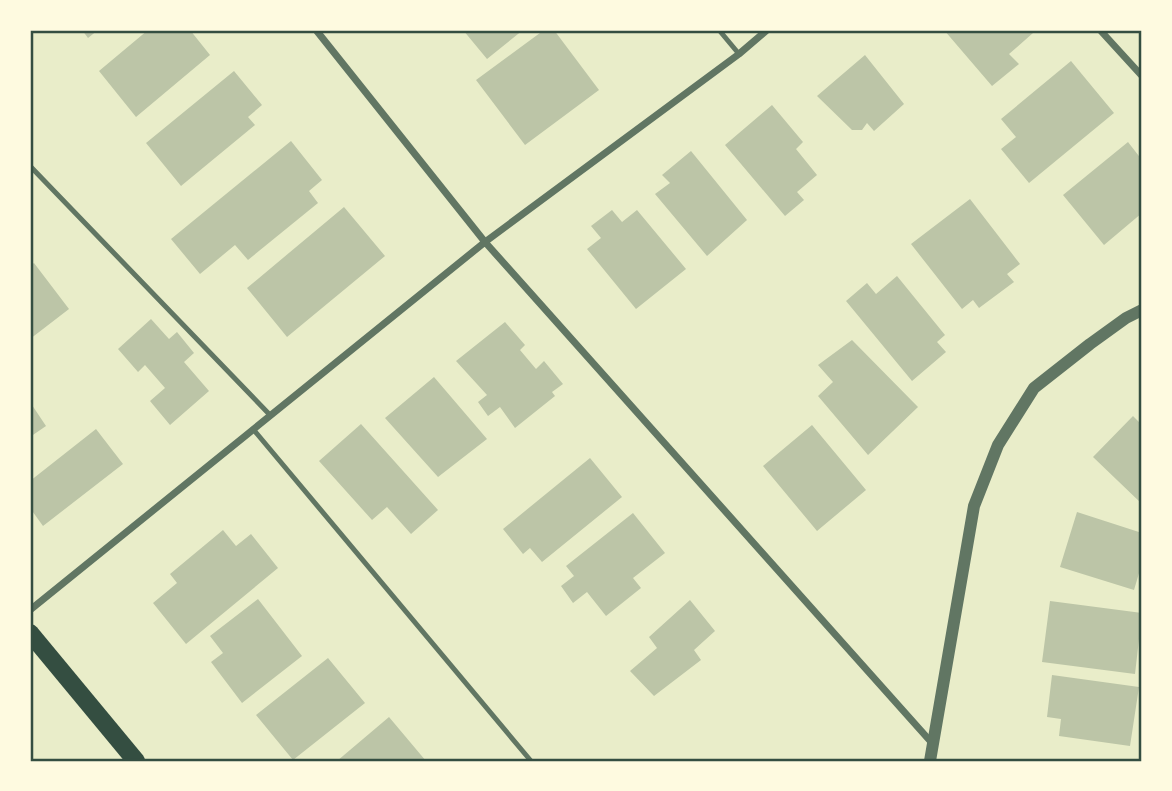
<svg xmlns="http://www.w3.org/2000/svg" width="1172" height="791" viewBox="0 0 1172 791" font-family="'Space Grotesk',sans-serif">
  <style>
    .building { fill: #bcc5a7 }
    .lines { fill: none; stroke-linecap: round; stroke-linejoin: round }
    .service { stroke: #617663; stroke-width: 5 }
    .minor { stroke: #617663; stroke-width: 7 }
    .tertiary { stroke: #617663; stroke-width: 12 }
    .primary { stroke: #344e41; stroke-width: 18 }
    .neatline { fill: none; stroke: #344e41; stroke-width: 2.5 }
  </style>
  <rect width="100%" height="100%" fill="#e9edc9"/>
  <path class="building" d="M 82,30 L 98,30 L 88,38 Z
    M 148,30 L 190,30 L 210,55 L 136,117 L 99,71 Z
    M 463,30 L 523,30 L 487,59 Z
    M 544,30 L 554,30 L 599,90 L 525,145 L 476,80 Z
    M 944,30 L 1030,30 L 1033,33 L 1009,54 L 1019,64 L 992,86 Z
    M 865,55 L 904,104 L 874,131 L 867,123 L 862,130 L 852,130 L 817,96 Z
    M 1071,61 L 1114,113 L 1029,183 L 1001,149 L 1016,137 L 1001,119 Z
    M 234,71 L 262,105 L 248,117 L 255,125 L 181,186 L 146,143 Z
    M 772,105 L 803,142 L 796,149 L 817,175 L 797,192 L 804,200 L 785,216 L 725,145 Z
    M 291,141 L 322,180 L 309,191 L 318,203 L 248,260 L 235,245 L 200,274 L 171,239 Z
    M 1128,142 L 1142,160 L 1142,213 L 1104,245 L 1063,195 Z
    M 691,151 L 747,220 L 707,256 L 655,194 L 670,183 L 662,175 Z
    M 970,199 L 1020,264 L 1007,274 L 1014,282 L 979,308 L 973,300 L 962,309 L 911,244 Z
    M 344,207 L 385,256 L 287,337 L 247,288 Z
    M 612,210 L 622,222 L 637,210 L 686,269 L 636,309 L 587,249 L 601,238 L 591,226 Z
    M 34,263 L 69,309 L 30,339 L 30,266 Z
    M 897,276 L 945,335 L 937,342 L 946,352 L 912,381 L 846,301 L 867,283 L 876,294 Z
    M 151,319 L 169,339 L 177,332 L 194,353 L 184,362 L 209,391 L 170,425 L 150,401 L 165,388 L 145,365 L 138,372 L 118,349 Z
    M 505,322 L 525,345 L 520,350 L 536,369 L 544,361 L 563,384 L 552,392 L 555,396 L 515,428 L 500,407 L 488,416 L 478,402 L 487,395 L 456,361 Z
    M 852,340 L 918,407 L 868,455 L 818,396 L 833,382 L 818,365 Z
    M 434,377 L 487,439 L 438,477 L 385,418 Z
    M 30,402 L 46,426 L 30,437 Z
    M 1133,416 L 1142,425 L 1142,504 L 1093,457 Z
    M 361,424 L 438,510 L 411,534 L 387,507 L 372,520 L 319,461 Z
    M 812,425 L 866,490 L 817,531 L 763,466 Z
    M 96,429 L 123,464 L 43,526 L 30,508 L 30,481 Z
    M 590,458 L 622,497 L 542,562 L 530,548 L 523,554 L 503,529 Z
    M 1077,512 L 1142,533 L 1142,563 L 1134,590 L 1060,567 Z
    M 633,513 L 665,553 L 633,578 L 641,588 L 606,616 L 587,592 L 573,603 L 561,586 L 574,576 L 566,566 Z
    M 223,530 L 236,546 L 251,534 L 278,568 L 186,644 L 153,603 L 177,583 L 170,574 Z
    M 258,599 L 302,656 L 242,703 L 211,662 L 223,653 L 210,636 Z
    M 690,600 L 715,631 L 694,650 L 701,660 L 654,696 L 630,671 L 657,648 L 649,637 Z
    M 1050,601 L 1142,613 L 1135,674 L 1042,662 Z
    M 328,658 L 365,703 L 293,760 L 256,715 Z
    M 1052,675 L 1139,687 L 1130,746 L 1059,736 L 1061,719 L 1047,717 Z
    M 389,717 L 426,761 L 337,761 Z"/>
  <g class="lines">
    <path class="service" d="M 719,30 L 739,54
      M 30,166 L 270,415
      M 253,429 L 531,761"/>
    <path class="minor" d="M 316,30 L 485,242 L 932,743
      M 1100,30 L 1142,76
      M 30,610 L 485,242 L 739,54 L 767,30"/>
    <path class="tertiary" d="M 930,761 L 974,506 L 998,445 L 1034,388 L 1090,344 L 1126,318 L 1142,310"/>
    <path class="primary" d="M 30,633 L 136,761"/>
  </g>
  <rect width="1172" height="791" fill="none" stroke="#fefae0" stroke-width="63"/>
  <rect x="32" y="32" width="1108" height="728" class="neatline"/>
</svg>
